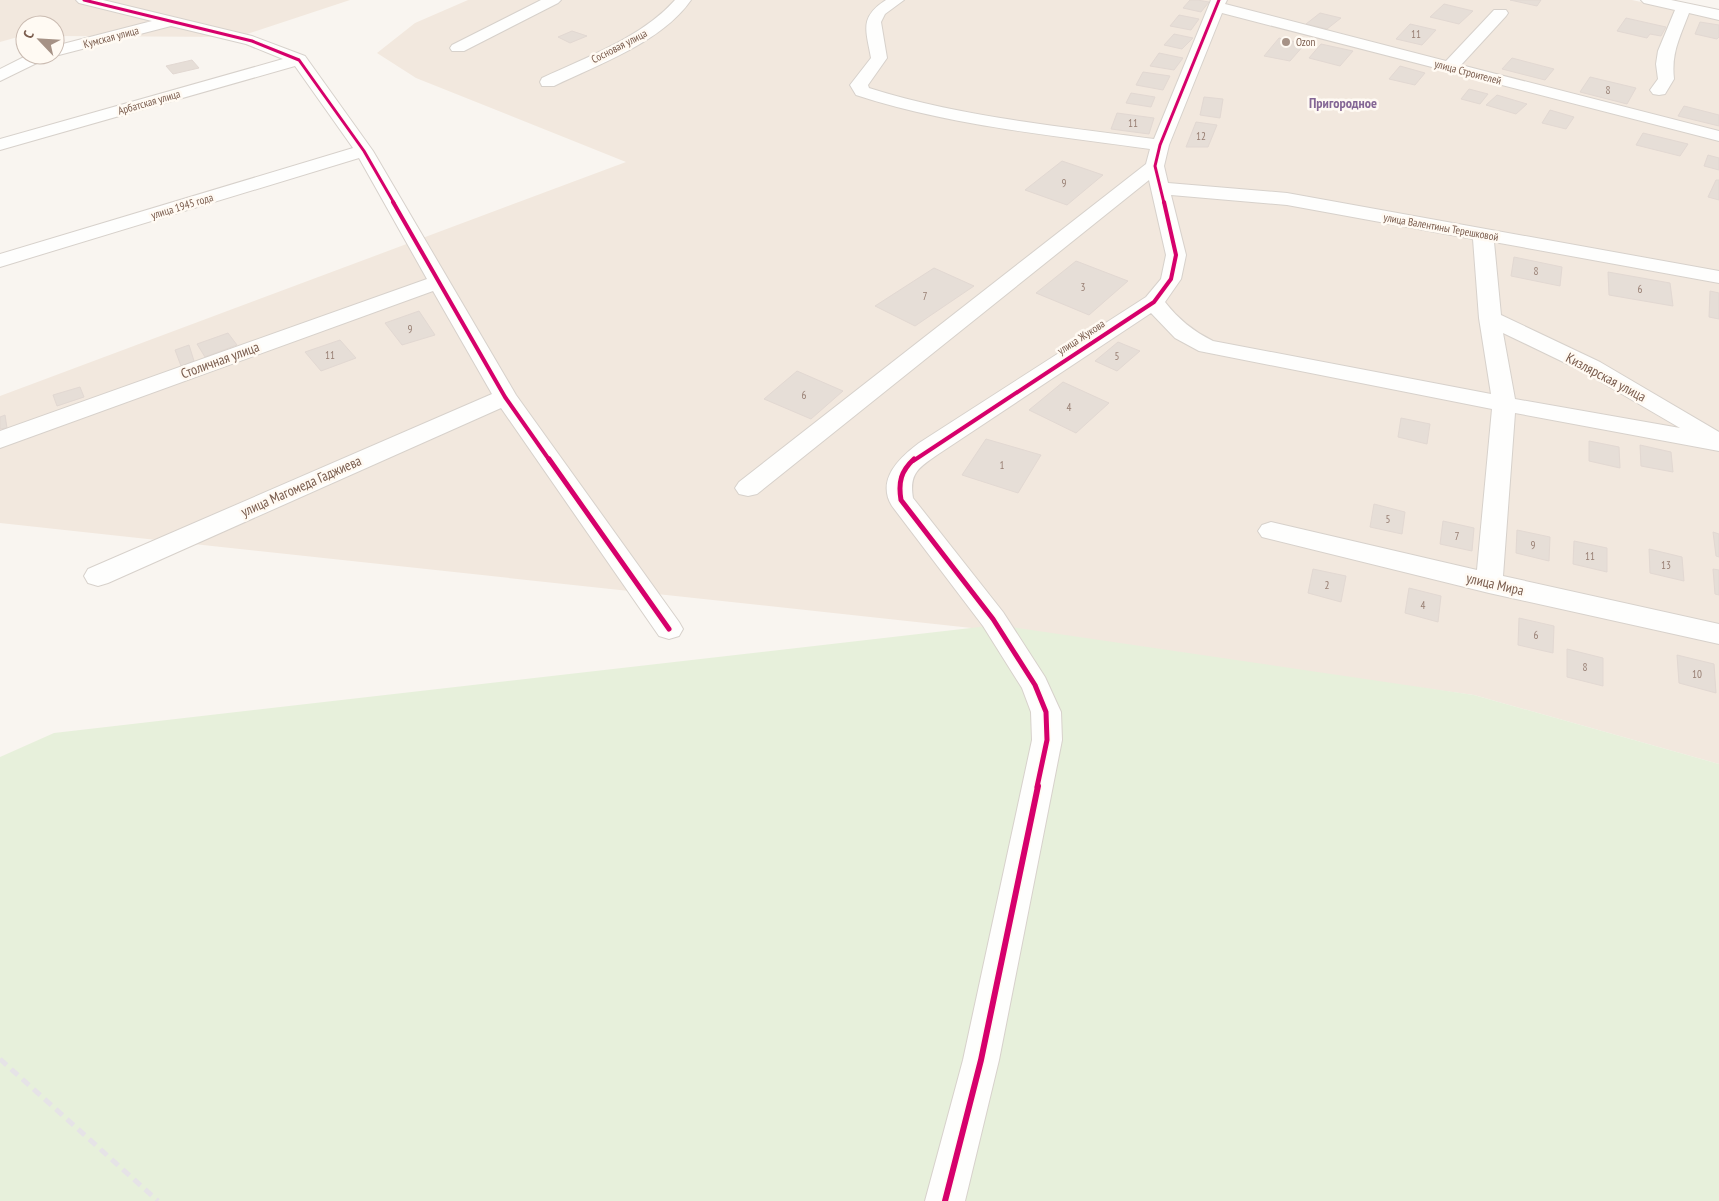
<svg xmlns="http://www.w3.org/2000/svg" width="1719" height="1201" viewBox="0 0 1719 1201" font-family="'PT Sans Narrow',sans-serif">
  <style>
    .residential { fill: #f2e8de }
    .green { fill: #e7f0db }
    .building { fill: #e6ded7; stroke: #e2d8d2 }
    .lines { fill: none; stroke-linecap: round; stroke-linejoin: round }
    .minor-casing { stroke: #d7d1cb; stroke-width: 2 }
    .minor { fill: #fefefd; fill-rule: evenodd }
    .rail { stroke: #e6e3e7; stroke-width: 5; stroke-dasharray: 9 6; stroke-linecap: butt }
    .cycleway-far3-casing { stroke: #fffaf3; stroke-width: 5 }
    .cycleway-far2-casing { stroke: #fffaf3; stroke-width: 6 }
    .cycleway-far1-casing { stroke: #fffaf3; stroke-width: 8 }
    .cycleway-casing { stroke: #fffaf3; stroke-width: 9 }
    .cycleway-far3 { stroke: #d6006c; stroke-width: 3 }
    .cycleway-far2 { stroke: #d6006c; stroke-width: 4 }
    .cycleway-far1 { stroke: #d6006c; stroke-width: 5 }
    .cycleway { stroke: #d6006c; stroke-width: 6 }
    .poi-dot { fill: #a69286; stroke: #fffaf3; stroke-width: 2 }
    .labels { text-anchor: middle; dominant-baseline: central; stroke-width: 5; stroke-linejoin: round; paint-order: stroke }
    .number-label { font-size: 11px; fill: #977e72 }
    .far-street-label { font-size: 11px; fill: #7a5c4d; stroke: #fffaf3 }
    .far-poi-label { font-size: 11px; fill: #7a5c4d; stroke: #fffaf3; text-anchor: start }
    .far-quarter-label { font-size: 14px; font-weight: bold; fill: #846695; stroke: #fffaf3 }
    .street-label { font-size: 14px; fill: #7a5c4d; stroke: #fffaf3 }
  </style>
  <rect width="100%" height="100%" fill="#f9f5f0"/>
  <path class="residential" d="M 0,0 L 350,0 L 238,37 L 55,36 L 55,25 L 25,25 L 25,35 L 0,42 Z
    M 468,0 L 1632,0 L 1719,19 L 1719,764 L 1474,695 L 990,630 L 0,523 L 0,396 L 626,162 L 416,78 L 377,53 L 415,23 Z"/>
  <path class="green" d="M 997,625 L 1474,695 L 1719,764 L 1719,1201 L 0,1201 L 0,757 L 54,733 Z"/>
  <path class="building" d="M 1190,0 L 1197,0 L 1209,2 L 1201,12 L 1183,8 Z
    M 1510,0 L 1541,0 L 1537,6 Z
    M 1444,4 L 1473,11 L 1459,24 L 1430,17 Z
    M 1320,13 L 1341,18 L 1327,29 L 1306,24 Z
    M 1179,15 L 1199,19 L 1191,30 L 1170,26 Z
    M 1626,18 L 1666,27 L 1661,36 L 1650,34 L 1647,38 L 1617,31 Z
    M 1700,22 L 1719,25 L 1719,37 L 1717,39 L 1695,34 Z
    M 1410,24 L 1436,30 L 1422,45 L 1396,39 Z
    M 572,31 L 587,36 L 570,43 L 558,37 Z
    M 1174,34 L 1193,38 L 1182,49 L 1164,45 Z
    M 1279,38 L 1305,44 L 1290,61 L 1264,56 Z
    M 1321,44 L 1353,51 L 1340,66 L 1309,58 Z
    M 1159,53 L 1183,58 L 1174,70 L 1150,66 Z
    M 1512,58 L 1554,69 L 1545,80 L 1502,69 Z
    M 192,60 L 199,68 L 173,74 L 166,66 Z
    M 1400,66 L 1425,73 L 1415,85 L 1389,79 Z
    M 1143,72 L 1170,76 L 1163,90 L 1136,85 Z
    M 1590,77 L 1636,88 L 1627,104 L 1580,92 Z
    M 1469,89 L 1488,94 L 1480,104 L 1461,99 Z
    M 1131,93 L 1155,97 L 1151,107 L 1126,103 Z
    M 1497,95 L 1527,104 L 1516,114 L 1486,105 Z
    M 1204,97 L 1223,99 L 1220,118 L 1200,115 Z
    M 1684,106 L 1719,115 L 1719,126 L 1678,116 Z
    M 1550,110 L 1574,117 L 1566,129 L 1542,123 Z
    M 1117,113 L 1154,118 L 1149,134 L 1111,129 Z
    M 1196,122 L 1217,125 L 1208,147 L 1186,147 Z
    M 1643,133 L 1688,144 L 1680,156 L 1636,145 Z
    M 1708,155 L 1719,158 L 1719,170 L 1704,166 Z
    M 1062,161 L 1103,175 L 1067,205 L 1025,190 Z
    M 1716,180 L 1719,180 L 1719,200 L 1708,197 Z
    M 1514,257 L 1562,267 L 1560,286 L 1511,276 Z
    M 1076,261 L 1128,281 L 1089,315 L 1036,293 Z
    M 934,268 L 974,286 L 915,326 L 875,306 Z
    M 1608,272 L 1670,283 L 1673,306 L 1609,295 Z
    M 1710,291 L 1719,293 L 1719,319 L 1709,317 Z
    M 419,311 L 435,335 L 402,345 L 385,323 Z
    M 228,333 L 237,345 L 205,357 L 197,344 Z
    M 340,340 L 356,358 L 321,371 L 305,352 Z
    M 1118,342 L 1140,351 L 1117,371 L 1095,361 Z
    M 189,345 L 194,361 L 181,366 L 175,350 Z
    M 797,371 L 843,391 L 811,419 L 764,399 Z
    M 1063,382 L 1109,403 L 1076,433 L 1029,410 Z
    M 80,387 L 84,397 L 57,406 L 53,395 Z
    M 5,415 L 7,428 L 0,429 L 0,417 Z
    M 1401,418 L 1430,424 L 1427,444 L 1398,437 Z
    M 986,439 L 1041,455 L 1018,493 L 962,475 Z
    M 1589,441 L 1619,447 L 1620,468 L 1589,461 Z
    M 1640,445 L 1671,452 L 1673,472 L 1641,466 Z
    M 1374,504 L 1405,512 L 1402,534 L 1370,527 Z
    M 1443,521 L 1474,528 L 1472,551 L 1440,544 Z
    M 1517,530 L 1550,537 L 1549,561 L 1516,553 Z
    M 1713,532 L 1719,534 L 1719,557 L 1716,556 Z
    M 1574,541 L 1607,548 L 1607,572 L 1573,564 Z
    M 1649,549 L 1682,557 L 1684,581 L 1650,573 Z
    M 1313,569 L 1346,576 L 1341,602 L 1308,593 Z
    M 1713,569 L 1719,570 L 1719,595 L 1715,594 Z
    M 1409,588 L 1441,596 L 1438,622 L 1405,613 Z
    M 1519,618 L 1554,626 L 1553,653 L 1518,645 Z
    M 1567,649 L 1603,658 L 1603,686 L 1567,677 Z
    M 1677,655 L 1714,664 L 1716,693 L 1679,683 Z"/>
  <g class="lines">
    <defs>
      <path id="minor" d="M 76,0 L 103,0 L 252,36 L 305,56 L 373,151 L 516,395 L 679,622 L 683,629 L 679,636 L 669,639 L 659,636 L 501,408 L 108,583 L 98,586 L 88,583 L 84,576 L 88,569 L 492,394 L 433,291 L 0,448 L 0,431 L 427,279 L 359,158 L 0,267 L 0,254 L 353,148 L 295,66 L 0,150 L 0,139 L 283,59 L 246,44 L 171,26 L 55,56 L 51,55 L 55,55 L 55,46 L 152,21 L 79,3 Z
        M 541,0 L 561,0 L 558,3 L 464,51 L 452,51 L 450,48 L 452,45 Z
        M 675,0 L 691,0 C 662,42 599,64 554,86 L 542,86 L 540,82 L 542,78 C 587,57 641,38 675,0 Z
        M 886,0 L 904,0 L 885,14 L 881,22 L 887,58 L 868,85 L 869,88 C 960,117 1058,126 1154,139 L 1211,0 L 1227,0 L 1225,4 L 1446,61 L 1494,10 L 1506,10 L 1508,13 L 1506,16 L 1461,65 L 1719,131 L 1719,141 L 1222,13 L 1169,145 L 1164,166 L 1168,183 L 1287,193 L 1719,271 L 1719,283 L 1494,242 L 1501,315 L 1600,362 L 1719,432 L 1719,451 L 1515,413 L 1503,576 L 1719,624 L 1719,644 L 1489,593 L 1262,537 L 1258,531 L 1262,525 L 1271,522 L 1477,570 L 1492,409 L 1199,351 L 1175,338 L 1151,313 L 937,455 C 918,468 909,474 913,498 L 1003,612 L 1045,677 L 1061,712 L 1062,740 L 999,1060 L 965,1201 L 925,1201 L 963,1060 L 1032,740 L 1031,712 L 1022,688 L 983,626 L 892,506 C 876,480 899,458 919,443 L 1146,297 L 1161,279 L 1166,255 L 1149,180 L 757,494 L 748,496 L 739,494 L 735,488 L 739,482 L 1146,164 L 1150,149 C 1051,135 951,126 856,95 L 850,85 L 871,58 C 866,30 859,17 886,0 ZM 1171,195 L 1287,205 L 1473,239 L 1479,318 L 1491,394 L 1213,341 C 1193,331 1179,320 1165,302 L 1181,279 L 1186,255 ZM 1503,333 L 1584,372 L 1680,428 L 1515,399 Z
        M 1641,0 L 1671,0 L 1719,10 L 1719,20 L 1689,13 C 1680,37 1671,53 1674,79 L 1665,94 L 1659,95 L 1653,94 L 1650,90 L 1658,79 L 1656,64 L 1658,51 L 1675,10 L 1644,3 Z
        M 28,55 L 49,55 L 47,58 L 0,81 L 0,69 Z"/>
    </defs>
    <use href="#minor" class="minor-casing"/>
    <use href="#minor" class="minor"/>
    <path class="rail" d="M 0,1059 L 158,1201"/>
    <defs>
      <path id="cycleway-far3" d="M 84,0 L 252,41 L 299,60 L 364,151 L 394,203
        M 1164,203 L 1155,166 L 1160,145 L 1219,0"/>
      <path id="cycleway-far2" d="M 393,202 L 505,397 L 550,461
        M 913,461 L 1154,302 L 1171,279 L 1176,255 L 1164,202"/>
      <path id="cycleway-far1" d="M 549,459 L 669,629
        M 914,459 C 901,471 898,482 901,500 L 993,619 L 1035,685 L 1046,712 L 1047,740 L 1037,787"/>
      <path id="cycleway" d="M 945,1201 L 981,1060 L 1038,786"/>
    </defs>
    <use href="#cycleway-far3" class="cycleway-far3-casing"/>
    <use href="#cycleway-far2" class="cycleway-far2-casing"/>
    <use href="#cycleway-far1" class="cycleway-far1-casing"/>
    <use href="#cycleway" class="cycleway-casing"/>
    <use href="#cycleway-far3" class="cycleway-far3"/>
    <use href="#cycleway-far2" class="cycleway-far2"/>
    <use href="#cycleway-far1" class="cycleway-far1"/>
    <use href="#cycleway" class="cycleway"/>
  </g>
  <circle class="poi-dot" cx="1286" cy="42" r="5"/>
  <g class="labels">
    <g class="number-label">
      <text x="1416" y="34">11</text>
      <text x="1608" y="90">8</text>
      <text x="1133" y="123">11</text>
      <text x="1201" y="136">12</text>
      <text x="1064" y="183">9</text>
      <text x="1536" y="271">8</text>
      <text x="1083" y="287">3</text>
      <text x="1640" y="289">6</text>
      <text x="925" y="296">7</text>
      <text x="410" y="329">9</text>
      <text x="330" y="355">11</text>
      <text x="1117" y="356">5</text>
      <text x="804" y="395">6</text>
      <text x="1069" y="407">4</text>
      <text x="1002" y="465">1</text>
      <text x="1388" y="519">5</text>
      <text x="1457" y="536">7</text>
      <text x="1533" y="545">9</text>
      <text x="1590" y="556">11</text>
      <text x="1666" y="565">13</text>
      <text x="1327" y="585">2</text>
      <text x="1423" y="605">4</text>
      <text x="1536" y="635">6</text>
      <text x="1585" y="667">8</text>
      <text x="1697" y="674">10</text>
    </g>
    <g class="far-street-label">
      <text transform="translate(111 37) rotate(-15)">Кумская улица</text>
      <text transform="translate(619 46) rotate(-27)">Сосновая улица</text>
      <text transform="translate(1468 72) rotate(15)">улица Строителей</text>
      <text transform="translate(149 102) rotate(-16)">Арбатская улица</text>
      <text transform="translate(182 206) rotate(-17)">улица 1945 года</text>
      <text transform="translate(1441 227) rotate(10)">улица Валентины Терешковой</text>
      <text transform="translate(1081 337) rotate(-33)">улица Жукова</text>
    </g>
    <g class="far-poi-label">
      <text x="1296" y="42">Ozon</text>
    </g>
    <g class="far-quarter-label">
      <text x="1343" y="103">Пригородное</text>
    </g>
    <g class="street-label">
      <text transform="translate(220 360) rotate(-20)">Столичная улица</text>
      <text transform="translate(1606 377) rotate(28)">Кизлярская улица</text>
      <text transform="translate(301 486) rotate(-24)">улица Магомеда Гаджиева</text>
      <text transform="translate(1495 584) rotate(13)">улица Мира</text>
    </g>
  </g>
  <g transform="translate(40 40) rotate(295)"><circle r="24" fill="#fffaf3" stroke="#cabbb1"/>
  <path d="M0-4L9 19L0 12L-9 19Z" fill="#a69286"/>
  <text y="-8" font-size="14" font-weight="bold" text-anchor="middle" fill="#7a5c4d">С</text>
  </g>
</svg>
